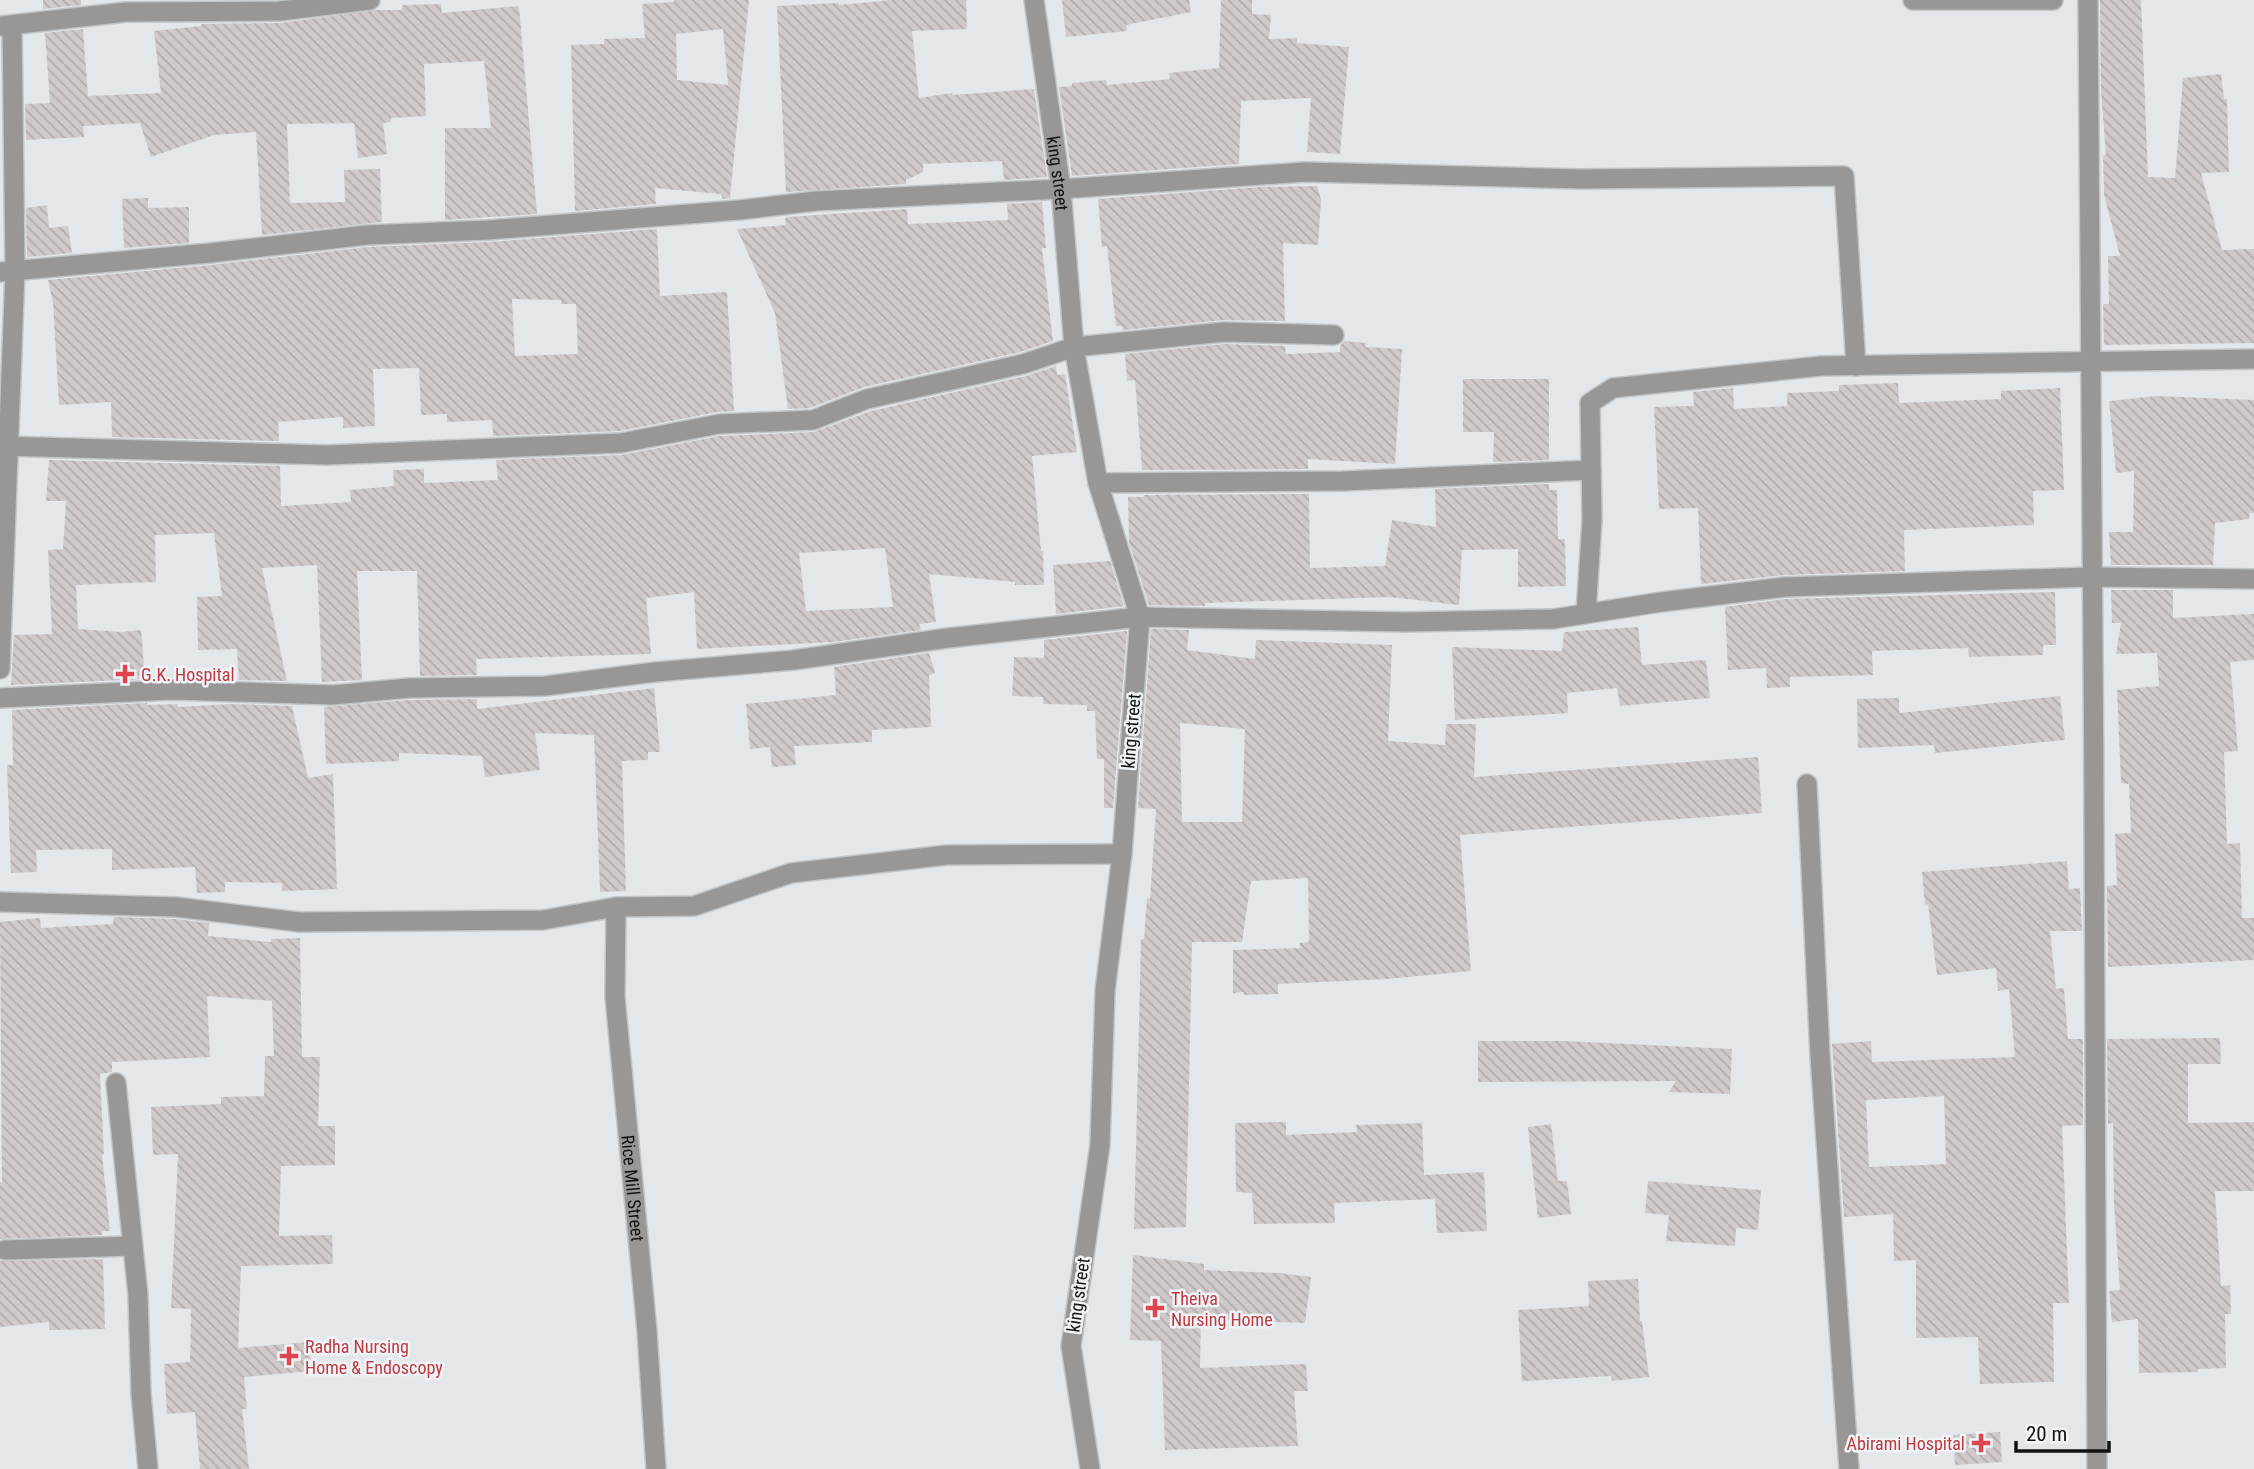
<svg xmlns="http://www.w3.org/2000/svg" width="2254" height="1469" viewBox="0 0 2254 1469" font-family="'Roboto Condensed',sans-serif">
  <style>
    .building { fill: url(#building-back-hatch); fill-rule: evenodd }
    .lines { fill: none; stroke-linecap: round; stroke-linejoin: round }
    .minor-casing { stroke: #c1c5c7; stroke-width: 22 }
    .tertiary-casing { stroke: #c1c5c7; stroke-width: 22 }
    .minor { stroke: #989795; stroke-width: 19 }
    .tertiary { stroke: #989795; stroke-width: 19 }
    .health-dot { fill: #e0444e; stroke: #f1f4f7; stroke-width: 2.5 }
    .labels { text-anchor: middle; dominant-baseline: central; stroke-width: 5; stroke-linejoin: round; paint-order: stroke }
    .street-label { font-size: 18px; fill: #101212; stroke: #f1f4f7 }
    .health-label { font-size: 18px; fill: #be3a42; stroke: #f1f4f7; text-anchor: start }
  </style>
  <defs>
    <pattern id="building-back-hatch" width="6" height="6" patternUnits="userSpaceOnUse" patternTransform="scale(1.75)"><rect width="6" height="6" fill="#cfcac9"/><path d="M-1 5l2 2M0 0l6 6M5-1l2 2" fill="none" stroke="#b1acac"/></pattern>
  </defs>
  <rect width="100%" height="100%" fill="#e3e7ea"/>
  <path class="building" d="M 43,0 L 81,0 L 81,5 L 43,9 Z
    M 674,0 L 749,0 L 730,198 L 723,199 L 721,194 L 655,188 L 656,204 L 575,211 L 571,45 L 604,44 L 604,39 L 645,38 L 642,4 L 674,2 ZM 723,29 L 728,85 L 677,80 L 676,34 Z
    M 892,0 L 966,0 L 967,29 L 912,31 L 919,98 L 952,93 L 953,95 L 1034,89 L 1047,177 L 1004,180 L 1002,161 L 923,164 L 923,172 L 906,180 L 906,184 L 786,192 L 777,6 L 839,3 L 839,5 Z
    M 1062,0 L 1189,0 L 1191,12 L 1126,25 L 1127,31 L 1066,37 Z
    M 1221,0 L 1252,0 L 1252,14 L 1271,15 L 1269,39 L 1297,38 L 1297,43 L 1349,47 L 1340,154 L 1307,152 L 1311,98 L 1241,101 L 1239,164 L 1072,176 L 1059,87 L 1072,86 L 1072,83 L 1106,80 L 1107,85 L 1170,79 L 1169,73 L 1219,68 Z
    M 2100,0 L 2141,0 L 2148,177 L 2175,178 L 2183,78 L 2221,74 L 2224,99 L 2227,99 L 2229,172 L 2201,173 L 2222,250 L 2254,249 L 2254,343 L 2104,345 L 2103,304 L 2109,304 L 2108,256 L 2120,256 L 2104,195 L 2103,155 L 2106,155 L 2101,91 Z
    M 441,4 L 442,13 L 519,6 L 537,214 L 445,220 L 445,128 L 491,128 L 484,61 L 424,64 L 426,116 L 391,118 L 391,122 L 383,123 L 387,154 L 358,158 L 354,123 L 287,124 L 290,203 L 345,202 L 344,170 L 380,169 L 382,222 L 262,235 L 256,132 L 214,135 L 151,157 L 140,123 L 83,126 L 84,137 L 26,140 L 25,104 L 50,103 L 45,33 L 83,29 L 88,96 L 161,93 L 154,31 L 201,26 L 201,24 L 281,23 L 377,10 L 402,10 L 402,5 Z
    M 1317,186 L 1321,200 L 1318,245 L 1283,243 L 1285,321 L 1223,320 L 1123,330 L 1122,326 L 1116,326 L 1107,246 L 1102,247 L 1098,199 L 1261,187 Z
    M 148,198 L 148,208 L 189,207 L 189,243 L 124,248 L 122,199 Z
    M 1042,202 L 1046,248 L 1042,248 L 1053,341 L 1020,352 L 864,387 L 810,408 L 788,409 L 775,313 L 737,229 L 786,225 L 785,219 L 787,217 L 907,209 L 908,224 L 1008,220 L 1007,204 Z
    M 47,205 L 49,228 L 68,226 L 72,253 L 27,257 L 26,208 Z
    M 657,229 L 660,296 L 727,292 L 734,411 L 717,412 L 620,431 L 493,436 L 492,420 L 447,422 L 447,414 L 421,415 L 419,368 L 373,369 L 375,426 L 343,428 L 343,417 L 278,422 L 279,441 L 112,437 L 111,402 L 59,405 L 53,303 L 48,280 L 211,265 L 368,247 L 489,242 ZM 512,299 L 561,300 L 561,304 L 576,304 L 578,354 L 515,356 Z
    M 1344,341 L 1366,343 L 1365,347 L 1402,349 L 1395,464 L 1308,459 L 1308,469 L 1142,470 L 1135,380 L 1127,381 L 1125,354 L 1224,344 L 1285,346 L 1286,354 L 1340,352 L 1340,346 Z
    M 1056,366 L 1057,375 L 1065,374 L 1077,452 L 1032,456 L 1041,551 L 1043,551 L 1044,585 L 1015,585 L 1015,582 L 929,574 L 936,622 L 919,624 L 921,630 L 833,642 L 697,649 L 694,592 L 646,598 L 651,654 L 476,659 L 477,675 L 420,676 L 417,571 L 357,571 L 362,680 L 322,682 L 317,565 L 262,568 L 287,681 L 239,680 L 237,649 L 198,650 L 197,597 L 222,596 L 214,533 L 155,535 L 156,582 L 76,585 L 78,629 L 121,632 L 141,630 L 145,679 L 11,685 L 14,635 L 52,634 L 48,550 L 63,549 L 66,501 L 46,501 L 49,460 L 280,466 L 281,506 L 351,502 L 350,490 L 394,486 L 393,470 L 424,469 L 424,483 L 498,480 L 496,460 L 622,455 L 720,436 L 814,432 L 871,411 L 1026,376 ZM 885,548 L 893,607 L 806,611 L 799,553 Z
    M 1463,379 L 1549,379 L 1549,460 L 1493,462 L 1494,432 L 1463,432 Z
    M 1898,383 L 1899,403 L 2001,399 L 2001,391 L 2060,388 L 2064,490 L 2033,491 L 2034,525 L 1904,530 L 1905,571 L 1785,575 L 1701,584 L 1698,508 L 1659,509 L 1654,407 L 1694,406 L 1693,392 L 1733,388 L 1734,409 L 1787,406 L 1787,393 L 1839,391 L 1839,385 Z
    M 2156,396 L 2254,400 L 2254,513 L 2249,513 L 2249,519 L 2215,523 L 2213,565 L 2111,565 L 2109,532 L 2133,532 L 2134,471 L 2116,473 L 2109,401 Z
    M 1549,484 L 1549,490 L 1557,490 L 1558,539 L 1565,539 L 1566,586 L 1518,587 L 1518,549 L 1462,550 L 1459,605 L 1390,597 L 1205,603 L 1205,606 L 1149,605 L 1129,542 L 1128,497 L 1144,497 L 1144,495 L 1309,494 L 1310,568 L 1385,566 L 1392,520 L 1436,527 L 1435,489 Z
    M 1110,561 L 1124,606 L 1056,614 L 1053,565 Z
    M 2111,590 L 2173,590 L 2173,618 L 2254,614 L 2254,660 L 2230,662 L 2238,751 L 2224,752 L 2227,844 L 2240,843 L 2242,918 L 2254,918 L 2254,960 L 2108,967 L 2107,886 L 2117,885 L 2115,834 L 2131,833 L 2129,784 L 2121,783 L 2117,690 L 2159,686 L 2157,653 L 2116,654 L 2121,623 L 2112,623 Z
    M 2055,592 L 2056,645 L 2043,645 L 2043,655 L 1969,657 L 1968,648 L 1872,651 L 1873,675 L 1790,677 L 1790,687 L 1767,688 L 1766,668 L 1728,670 L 1725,607 L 1786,599 Z
    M 1638,627 L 1642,665 L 1706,660 L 1710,698 L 1620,706 L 1617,688 L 1567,693 L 1568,713 L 1455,720 L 1452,647 L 1562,651 L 1564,632 Z
    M 1151,629 L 1189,630 L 1187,650 L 1255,659 L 1256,640 L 1392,645 L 1388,741 L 1445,745 L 1446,724 L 1476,724 L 1474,777 L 1758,757 L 1762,813 L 1460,835 L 1471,971 L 1387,979 L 1278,984 L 1278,994 L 1244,995 L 1244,992 L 1233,993 L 1233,950 L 1300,948 L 1300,943 L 1309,942 L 1308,878 L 1251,881 L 1242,942 L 1192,942 L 1186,1227 L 1134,1229 L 1141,939 L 1144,939 L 1147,898 L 1150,899 L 1156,809 L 1138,808 ZM 1180,723 L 1245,729 L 1242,822 L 1182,822 Z
    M 1127,631 L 1113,808 L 1104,808 L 1104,759 L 1097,759 L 1095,711 L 1087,711 L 1087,705 L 1043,704 L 1043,697 L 1012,696 L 1014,657 L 1044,658 L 1044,640 Z
    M 929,653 L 935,673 L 929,675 L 931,727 L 872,730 L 872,742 L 794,746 L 796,765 L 772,767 L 770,747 L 750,749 L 746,704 L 836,695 L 834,667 Z
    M 654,688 L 660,752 L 648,752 L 648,760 L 622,761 L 626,891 L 600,892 L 594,735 L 535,733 L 540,770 L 485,777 L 482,756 L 399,753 L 399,761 L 326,764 L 324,707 L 410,700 L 477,699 L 477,709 Z
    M 2060,696 L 2065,740 L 1935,753 L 1934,745 L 1858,748 L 1857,699 L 1899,698 L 1899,713 Z
    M 147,703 L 147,705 L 178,704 L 178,707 L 230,704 L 292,706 L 308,778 L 333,774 L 337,889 L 282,891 L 282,883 L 225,882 L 225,892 L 197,893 L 195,867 L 112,870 L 112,849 L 36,850 L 37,872 L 11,873 L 7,765 L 13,765 L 12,710 Z
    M 2067,861 L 2069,889 L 2080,888 L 2082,931 L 2050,931 L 2056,989 L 2064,988 L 2068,1039 L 2083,1039 L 2083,1125 L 2062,1126 L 2069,1303 L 2053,1303 L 2054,1382 L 1980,1384 L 1978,1337 L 1916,1338 L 1916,1260 L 1894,1261 L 1893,1214 L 1844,1217 L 1832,1044 L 1871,1041 L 1872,1062 L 2015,1057 L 2009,989 L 1998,991 L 1996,968 L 1937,975 L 1928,904 L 1925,905 L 1922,872 ZM 1944,1096 L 1946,1164 L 1869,1167 L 1866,1100 Z
    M 114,917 L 175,919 L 209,923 L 208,936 L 271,942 L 271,939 L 300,938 L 302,1057 L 320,1057 L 318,1126 L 335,1126 L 335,1165 L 281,1166 L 279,1236 L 332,1235 L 333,1264 L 241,1266 L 238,1348 L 309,1342 L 312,1371 L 244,1377 L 247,1409 L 242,1409 L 249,1469 L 200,1469 L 195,1412 L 167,1414 L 164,1364 L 190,1362 L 191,1309 L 171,1308 L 178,1154 L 153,1155 L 151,1107 L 221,1104 L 221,1097 L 264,1096 L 265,1056 L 274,1056 L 272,1001 L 207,996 L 210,1057 L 112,1062 L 112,1072 L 100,1074 L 104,1154 L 102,1154 L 110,1231 L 102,1231 L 102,1235 L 0,1239 L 0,1182 L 2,1182 L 0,922 L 40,918 L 41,928 L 113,924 Z
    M 2220,1038 L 2221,1064 L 2188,1064 L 2188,1123 L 2254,1122 L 2254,1191 L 2215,1191 L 2221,1286 L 2230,1285 L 2231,1314 L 2225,1314 L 2226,1368 L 2198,1369 L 2198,1372 L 2139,1373 L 2138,1319 L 2112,1322 L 2109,1291 L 2120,1290 L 2114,1203 L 2113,1123 L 2108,1124 L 2107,1039 Z
    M 1478,1041 L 1564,1041 L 1732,1049 L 1730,1094 L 1669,1092 L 1676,1081 L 1478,1082 Z
    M 1286,1122 L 1286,1135 L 1357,1132 L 1356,1125 L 1422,1123 L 1424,1175 L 1484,1172 L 1487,1231 L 1437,1233 L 1435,1199 L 1334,1203 L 1335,1223 L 1254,1224 L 1252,1193 L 1236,1192 L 1235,1123 Z
    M 1551,1124 L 1558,1181 L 1567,1181 L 1571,1214 L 1538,1218 L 1528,1127 Z
    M 1648,1181 L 1761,1190 L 1758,1230 L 1736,1228 L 1735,1246 L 1666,1241 L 1669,1215 L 1645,1213 Z
    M 1133,1255 L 1204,1264 L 1204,1270 L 1279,1273 L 1311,1277 L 1305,1323 L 1201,1319 L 1200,1368 L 1306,1364 L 1308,1391 L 1294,1391 L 1298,1446 L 1165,1450 L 1161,1341 L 1130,1340 Z
    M 103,1259 L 105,1329 L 49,1330 L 49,1322 L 0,1327 L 0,1261 Z
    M 1638,1279 L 1640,1321 L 1642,1321 L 1649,1377 L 1612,1381 L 1611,1376 L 1522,1381 L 1518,1310 L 1589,1306 L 1588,1281 Z
    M 2000,1432 L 2002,1462 L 1955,1465 L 1953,1435 Z"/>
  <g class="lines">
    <defs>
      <g id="minor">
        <path d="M 1913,0 L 2053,0"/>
        <path d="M 1,26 L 126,12 L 280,11 L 370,0"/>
        <path d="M 0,272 L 210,253 L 367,235 L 488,230 L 739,210 L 816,201 L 1061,189 L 1305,172 L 1581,179 L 1844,176 L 1856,366"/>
        <path d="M 0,446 L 327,455 L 621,443 L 719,424 L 813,420 L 867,399 L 1023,364 L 1074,347 L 1224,332 L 1334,335"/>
        <path d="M 1098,483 L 1343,481 L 1591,470"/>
        <path d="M 1586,613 L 1592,520 L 1590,403 L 1613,388 L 1821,366 L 2254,359"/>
        <path d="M 0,669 L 15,270 L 12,25"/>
        <path d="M 0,698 L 172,690 L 333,695 L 409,688 L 545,686 L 655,672 L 794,660 L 948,638 L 1140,617 L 1407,622 L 1553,619 L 1661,602 L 1785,587 L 2091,577 L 2254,579"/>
        <path d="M 1807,784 L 1820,1055 L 1849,1469"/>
        <path d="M 0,902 L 176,907 L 299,922 L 543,920 L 616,907 L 694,906 L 791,873 L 947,855 L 1122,854"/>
        <path id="s1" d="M 616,907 L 615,997 L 647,1331 L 656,1469"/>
        <path d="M 116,1083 L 138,1295 L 141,1394 L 148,1469"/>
        <path d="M 5,1250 L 132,1246"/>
      </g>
      <g id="tertiary">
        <path id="s2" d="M 1034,0 L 1061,189 L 1074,347 L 1098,483 L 1140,617 L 1122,854 L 1105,991 L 1100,1145 L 1071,1346 L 1090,1469"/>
        <path d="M 2088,0 C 2094,490 2094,979 2097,1469"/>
      </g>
    </defs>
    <use href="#minor" class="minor-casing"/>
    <use href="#tertiary" class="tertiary-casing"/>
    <use href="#minor" class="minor"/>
    <use href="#tertiary" class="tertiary"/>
  </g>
  <g class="health-dot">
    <path d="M121.5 663.5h7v7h7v7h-7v7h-7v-7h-7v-7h7z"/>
    <path d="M1151.5 1297.5h7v7h7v7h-7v7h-7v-7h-7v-7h7z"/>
    <path d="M285.5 1345.5h7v7h7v7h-7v7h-7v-7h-7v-7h7z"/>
    <path d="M1977.5 1432.5h7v7h7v7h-7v7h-7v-7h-7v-7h7z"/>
  </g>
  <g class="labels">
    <g class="street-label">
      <text stroke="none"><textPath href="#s2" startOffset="175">king street</textPath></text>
      <text transform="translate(1131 731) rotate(-85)">king street</text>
      <text stroke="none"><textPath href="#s1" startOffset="282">Rice Mill Street</textPath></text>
      <text transform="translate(1078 1295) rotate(-82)">king street</text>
    </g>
    <g class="health-label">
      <text x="141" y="674">G.K. Hospital</text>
      <text x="1171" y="1298">Theiva<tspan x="1171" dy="21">Nursing Home</tspan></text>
      <text x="305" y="1346">Radha Nursing<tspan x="305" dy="21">Home &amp; Endoscopy</tspan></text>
      <text x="1965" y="1443" text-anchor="end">Abirami Hospital</text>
    </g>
  </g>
  <path d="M2016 1441v10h93v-10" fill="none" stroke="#101212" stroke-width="3.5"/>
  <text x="2026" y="1441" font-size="21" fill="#101212" stroke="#f1f4f7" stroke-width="5" paint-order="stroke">20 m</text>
</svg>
